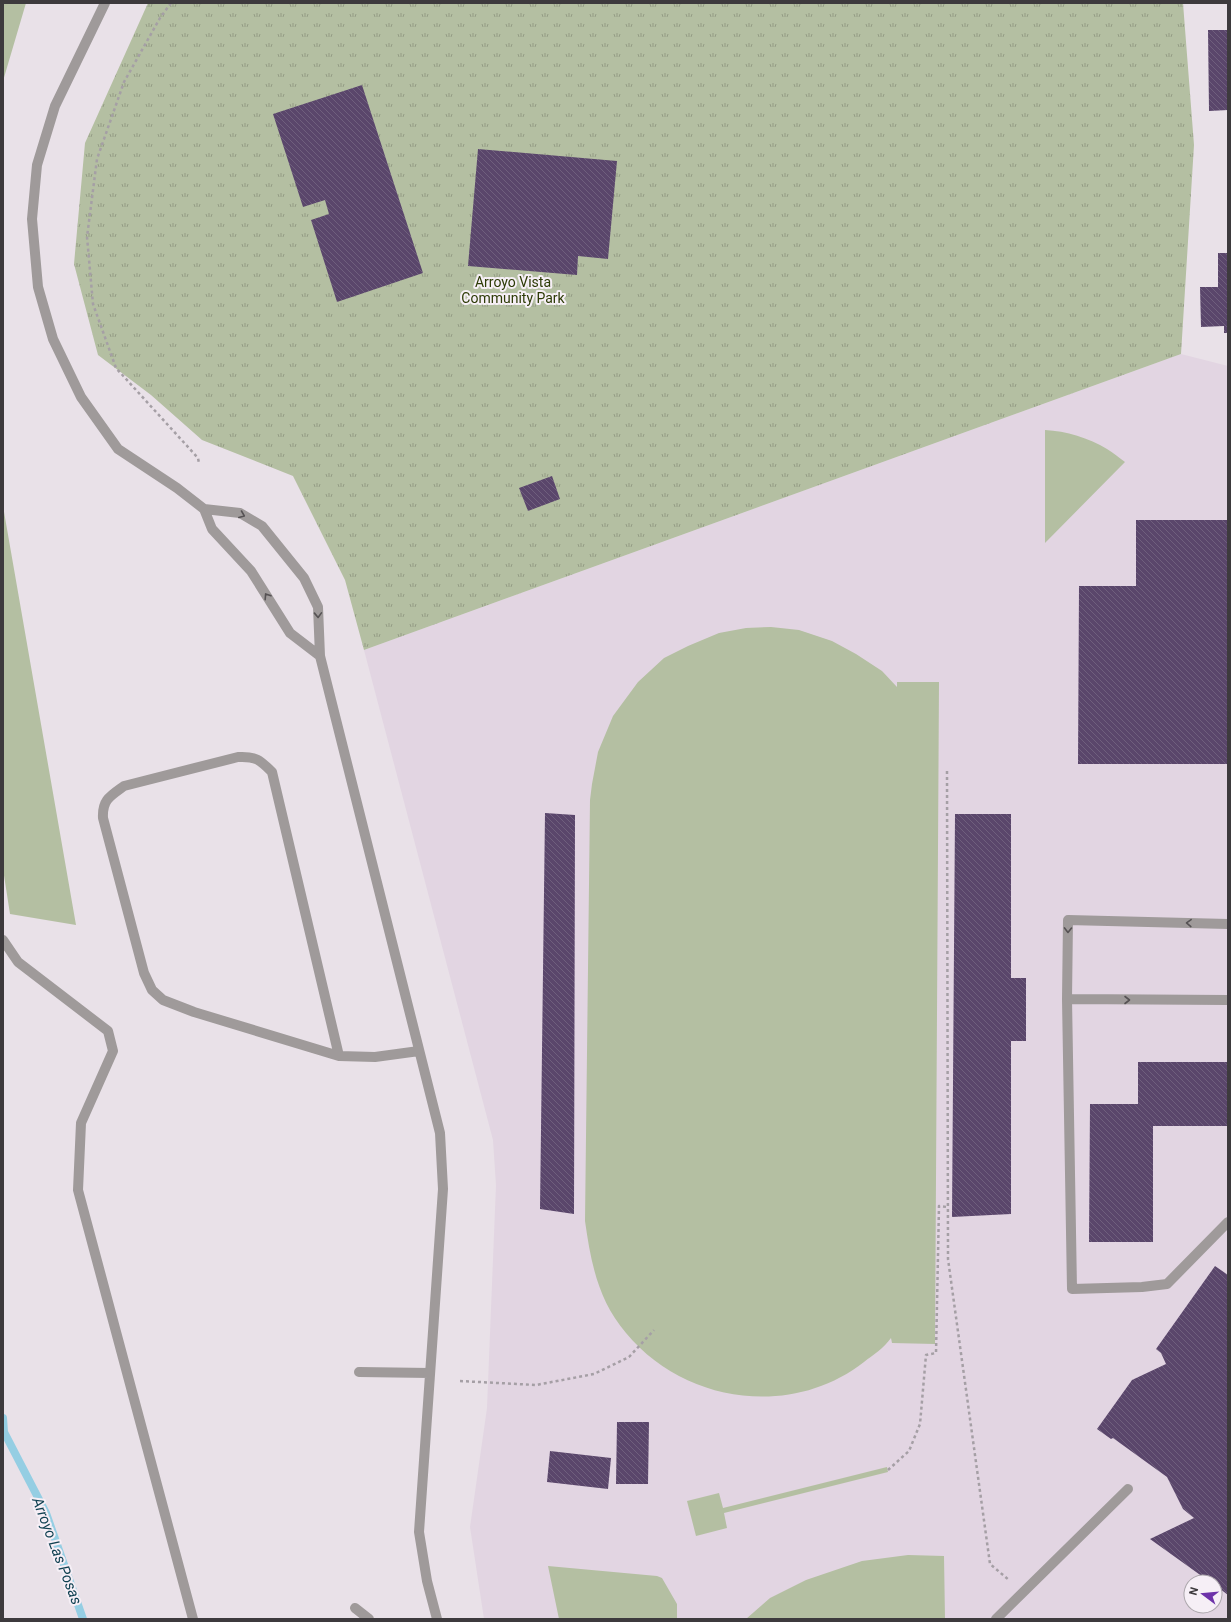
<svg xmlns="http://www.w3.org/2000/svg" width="1231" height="1622" viewBox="0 0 1231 1622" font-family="Roboto,sans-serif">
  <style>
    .built { fill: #e2d5e2; fill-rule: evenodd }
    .grass { fill: #b4bfa2 }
    .park { fill: url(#park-tufts) }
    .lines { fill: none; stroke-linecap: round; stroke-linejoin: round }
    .stream { stroke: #95cee3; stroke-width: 8 }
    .building { fill: url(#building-back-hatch) }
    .path { stroke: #a59fa5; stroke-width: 2.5; stroke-dasharray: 3 3; stroke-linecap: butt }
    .minor { stroke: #9f9a9a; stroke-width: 10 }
    .oneway { stroke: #565254 }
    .labels { text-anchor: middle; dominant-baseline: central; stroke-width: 4; stroke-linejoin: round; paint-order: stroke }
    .park-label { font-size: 14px; fill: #2c3a05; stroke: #f6eff6 }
    .water-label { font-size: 15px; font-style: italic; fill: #104151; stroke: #f6eff6 }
  </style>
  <defs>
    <pattern id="park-tufts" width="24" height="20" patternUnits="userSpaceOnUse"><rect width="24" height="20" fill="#b4bfa2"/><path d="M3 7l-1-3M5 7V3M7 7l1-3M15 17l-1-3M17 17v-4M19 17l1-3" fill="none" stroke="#949c85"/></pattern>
    <pattern id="building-back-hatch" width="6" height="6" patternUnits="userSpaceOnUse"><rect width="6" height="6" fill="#5a466b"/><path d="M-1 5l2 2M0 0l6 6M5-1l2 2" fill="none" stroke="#6f5f7d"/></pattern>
  </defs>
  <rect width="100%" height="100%" fill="#e9e1e8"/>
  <path class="built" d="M 1181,354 L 1228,366 L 1228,1619 L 484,1619 L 470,1527 L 487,1408 L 496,1185 L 493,1140 L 364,650 ZM 1191,1582 L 1215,1582 L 1215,1606 L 1191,1606 Z"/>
  <path class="grass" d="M 3,3 L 26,3 L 3,81 Z
    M 1045,430 C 1066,431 1089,438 1107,449 C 1114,453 1119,458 1125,462 L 1045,543 Z
    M 3,506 L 76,925 L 10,914 L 3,869 Z
    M 771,627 L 799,630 L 832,641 L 856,654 L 882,671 L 897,687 L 897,682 L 939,682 L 935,1344 L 892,1343 L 891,1338 C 884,1348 873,1355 864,1362 C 791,1419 684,1403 626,1333 C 598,1300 591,1263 585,1221 L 590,800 L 592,784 L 598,752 L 613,716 L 638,682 L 664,658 L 688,646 L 719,633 L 746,628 Z
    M 887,1467 L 888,1472 L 724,1513 L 727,1528 L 696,1536 L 687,1501 L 719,1493 L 723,1508 Z
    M 908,1555 L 944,1556 L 945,1619 L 746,1619 L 770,1598 L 806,1580 L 862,1561 Z
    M 548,1566 L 657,1576 L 662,1578 L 677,1604 L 677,1619 L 559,1619 Z"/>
  <path class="park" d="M 148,3 L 1183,3 L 1194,145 L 1181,354 L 364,650 L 345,580 L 293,476 L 202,440 L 151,395 L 98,355 L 74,264 L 85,143 Z"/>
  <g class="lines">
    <path class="stream" d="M 3,1418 L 4,1432 L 46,1513 L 83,1619"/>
  </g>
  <path class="building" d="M 1208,30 L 1228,30 L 1228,110 L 1209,111 Z
    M 362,85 L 423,273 L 337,302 L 311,220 L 329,214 L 325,200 L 303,207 L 273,114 Z
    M 478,149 L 617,161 L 608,259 L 578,256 L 577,275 L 468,266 Z
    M 1218,253 L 1228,253 L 1228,333 L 1224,333 L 1224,326 L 1201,327 L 1200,287 L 1218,287 Z
    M 552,476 L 560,499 L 528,511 L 519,488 Z
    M 1136,520 L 1228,520 L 1228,764 L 1078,764 L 1079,586 L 1136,586 Z
    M 545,813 L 575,815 L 574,1214 L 540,1209 Z
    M 955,814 L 1011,814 L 1011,978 L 1026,978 L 1026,1041 L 1011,1041 L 1011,1214 L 952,1217 Z
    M 1138,1062 L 1228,1062 L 1228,1126 L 1153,1126 L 1153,1242 L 1089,1242 L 1090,1104 L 1138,1104 Z
    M 1215,1266 L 1228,1275 L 1228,1595 L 1215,1585 L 1215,1582 L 1210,1582 L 1150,1539 L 1194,1518 L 1183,1509 L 1167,1477 L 1113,1438 L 1111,1439 L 1097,1429 L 1132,1380 L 1166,1364 L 1161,1353 L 1156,1349 Z
    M 617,1422 L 649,1422 L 648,1484 L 616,1484 Z
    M 550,1451 L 611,1458 L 608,1489 L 547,1482 Z"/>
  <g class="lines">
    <path class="path" d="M 171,3 L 160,18 L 124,82 L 97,159 L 87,237 L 93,304 L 116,368 L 198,458 L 199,463
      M 947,771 L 948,1259 L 990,1564 L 1009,1580
      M 460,1381 L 536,1385 L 594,1374 L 629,1357 L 654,1330
      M 888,1470 L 909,1451 L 920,1424 L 926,1355 L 936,1353 L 939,1206 L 947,1207"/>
    <path class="minor" d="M 105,3 L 55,106 L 37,165 L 32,219 L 38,287 L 53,339 L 81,397 L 118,449 L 177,488 L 204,509 L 240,513 L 262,526 L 304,578 L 318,607 L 320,656 L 440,1133 L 443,1189 L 419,1532 L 427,1581 L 437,1619
      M 204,509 L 212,529 L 251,571 L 290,633 L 320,656
      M 1228,924 L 1068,920 L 1067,999 L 1228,1000
      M 3,940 L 18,962 L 108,1031 L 113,1051 L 81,1123 L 78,1190 L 193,1619
      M 1067,999 L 1072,1289 L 1142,1287 L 1167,1284 L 1228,1222
      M 339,1056 L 272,772 C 260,760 256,756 238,757 L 124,786 C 110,796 102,800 103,818 L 144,973 L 152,990 L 163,1000 L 194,1012 L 339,1056 L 375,1057 L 419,1051
      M 359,1372 L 430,1373
      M 355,1608 L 369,1619
      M 996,1619 L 1128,1489"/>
  </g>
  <defs><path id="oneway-chevron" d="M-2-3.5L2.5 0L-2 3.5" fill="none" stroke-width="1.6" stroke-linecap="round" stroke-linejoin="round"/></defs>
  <g class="oneway">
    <use href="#oneway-chevron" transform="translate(242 515) rotate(22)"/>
    <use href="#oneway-chevron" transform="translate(267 596) rotate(-123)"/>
    <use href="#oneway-chevron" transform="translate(318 615) rotate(88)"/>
    <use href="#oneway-chevron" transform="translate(1189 923) rotate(-178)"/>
    <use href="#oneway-chevron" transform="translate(1068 930) rotate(91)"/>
    <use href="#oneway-chevron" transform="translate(1127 1000)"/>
  </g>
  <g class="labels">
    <g class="park-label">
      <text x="513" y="282">Arroyo Vista<tspan x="513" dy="16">Community Park</tspan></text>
    </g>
    <g class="water-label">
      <text transform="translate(57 1551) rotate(69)">Arroyo Las Posas</text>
    </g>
  </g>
  <rect width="1231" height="1622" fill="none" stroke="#3d3a3d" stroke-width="8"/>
  <g transform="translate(1203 1594) rotate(286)"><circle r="19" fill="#f6eff6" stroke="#aca7ac"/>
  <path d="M0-3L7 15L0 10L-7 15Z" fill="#6d32a9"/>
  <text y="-6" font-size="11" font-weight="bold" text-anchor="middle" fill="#3d3a3d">N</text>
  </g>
</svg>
